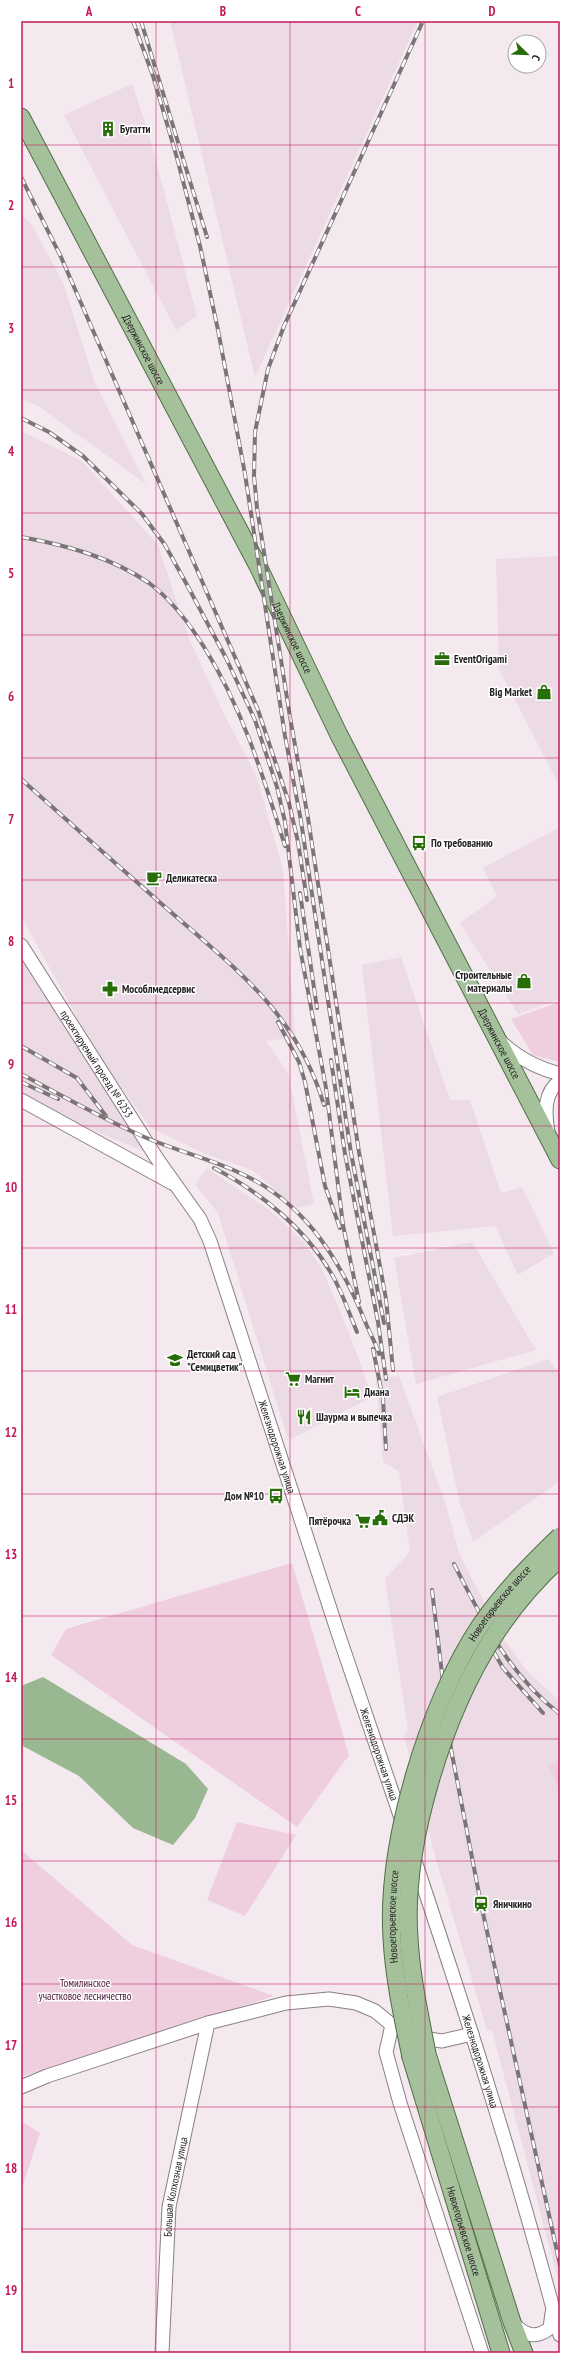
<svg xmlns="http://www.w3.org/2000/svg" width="581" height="2374" viewBox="0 0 581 2374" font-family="'PT Sans Narrow',sans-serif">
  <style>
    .built { fill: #ecdae4 }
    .green { fill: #eecedf }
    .water { fill: #99b891 }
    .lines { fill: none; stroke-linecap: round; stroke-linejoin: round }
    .minor-casing { stroke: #887f84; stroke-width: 15 }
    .major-casing { stroke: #506e46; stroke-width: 19 }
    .minor { stroke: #fff; stroke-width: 13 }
    .major { stroke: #a4c19b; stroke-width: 17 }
    .rail-casing { stroke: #7c7578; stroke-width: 4 }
    .rail { stroke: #fff; stroke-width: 2.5; stroke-dasharray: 8; stroke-linecap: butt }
    .major-bridge-casing { stroke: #506e46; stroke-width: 19; stroke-linecap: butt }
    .major-bridge { stroke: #a4c19b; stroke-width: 17 }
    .grid { fill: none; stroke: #c2185b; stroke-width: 1; stroke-opacity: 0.55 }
    .labels { text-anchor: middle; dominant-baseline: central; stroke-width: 3; stroke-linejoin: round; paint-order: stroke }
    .poi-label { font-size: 11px; font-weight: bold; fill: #252123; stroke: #fff; text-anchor: start }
    .street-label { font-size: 11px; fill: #252123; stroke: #fff }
    .park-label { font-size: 11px; fill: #4a1338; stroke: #fff }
    .neatline { fill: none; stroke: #c2185b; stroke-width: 1.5 }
    .grid-label { font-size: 13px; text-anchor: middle; font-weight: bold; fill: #c2185b }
  </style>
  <rect width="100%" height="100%" fill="#f4e9ef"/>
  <path class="built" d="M 170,21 L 418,21 L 255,377 Z
    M 132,84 L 148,131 L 197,316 L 176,330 L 64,115 Z
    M 21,214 L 32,225 L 63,283 L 95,383 L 146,484 L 40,407 L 21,398 Z
    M 21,431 L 82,461 L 158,545 L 190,641 L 224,714 L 256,775 L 283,869 L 295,1037 L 266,1041 L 288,1073 L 314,1204 L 297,1208 L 252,1170 L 203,1153 L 151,1128 L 98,1055 L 21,916 Z
    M 560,556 L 560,787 L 499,669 L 496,559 Z
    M 560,827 L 560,999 L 518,1014 L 460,923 L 497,896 L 483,868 Z
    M 21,950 L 117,1103 L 145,1152 L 68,1119 L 21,1093 Z
    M 401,957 L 450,1100 L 470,1100 L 501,1193 L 522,1187 L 554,1253 L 518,1275 L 495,1226 L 393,1236 L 362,965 Z
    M 207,1168 L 272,1212 L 303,1241 L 322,1269 L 350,1335 L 372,1397 L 291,1439 L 287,1436 L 218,1213 L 195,1185 Z
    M 472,1242 L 536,1350 L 416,1384 L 394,1258 Z
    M 549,1359 L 560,1375 L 560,1481 L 473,1542 L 460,1504 L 437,1397 Z
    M 399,1376 L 446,1505 L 459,1553 L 502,1637 L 528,1672 L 560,1701 L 560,2287 L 492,2030 L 487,2031 L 436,1859 L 404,1736 L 408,1730 L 385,1579 L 410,1552 L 399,1471 L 383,1462 L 376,1379 Z"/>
  <path class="green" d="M 560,1002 L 560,1062 L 533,1055 L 511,1019 Z
    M 292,1563 L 349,1755 L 297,1827 L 51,1655 L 66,1629 Z
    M 560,1760 L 560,1790 L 549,1766 Z
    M 237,1822 L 296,1835 L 245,1916 L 207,1900 Z
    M 21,1850 L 132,1945 L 274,1996 L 21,2077 Z
    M 21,2121 L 40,2133 L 21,2191 Z"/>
  <path class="water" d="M 43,1677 L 186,1764 L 208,1789 L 195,1818 L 173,1845 L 133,1828 L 79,1776 L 21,1745 L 21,1686 Z"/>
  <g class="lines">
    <defs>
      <g id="minor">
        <path id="s1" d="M 21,945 L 158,1160 L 200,1219 L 210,1241 L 339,1636 L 403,1824"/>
        <path d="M 501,1042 C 519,1059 537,1068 560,1074"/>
        <path d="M 21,1100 L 172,1183"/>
        <path d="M 548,1132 C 545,1114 543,1093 560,1081"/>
        <path id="s2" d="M 414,1858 C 467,2016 518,2174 560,2335"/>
        <path d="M 392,2025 L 386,2052 L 400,2103 L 482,2353"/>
        <path d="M 21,2087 L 47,2076 L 208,2023 L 286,2003 L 329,1999 L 356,2003 L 375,2011 L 392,2025 L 429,2039 L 442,2041 L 472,2034"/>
        <path d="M 512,2322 C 524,2335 535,2340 550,2328 L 552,2313"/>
        <path id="s3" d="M 162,2353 L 169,2207 L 208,2023"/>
      </g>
      <g id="major">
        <path id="s4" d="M 21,117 L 258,566 L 339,735 L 560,1160"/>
        <path d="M 427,2054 L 512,2322 L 524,2353"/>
        <path id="s5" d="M 411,2057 L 501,2353"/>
      </g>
    </defs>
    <use href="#minor" class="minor-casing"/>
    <use href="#major" class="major-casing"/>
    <use href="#minor" class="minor"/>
    <use href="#major" class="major"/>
    <defs>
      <path id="rail" d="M 133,21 L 153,76 L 177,158 L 200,246 L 218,330 L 245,474 L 285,736 L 301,821 L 351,1153 L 384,1323
        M 141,21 L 207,237
        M 21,177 L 61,257 L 258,710 L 289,803 L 298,842 L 307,900
        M 21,418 L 49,432 L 83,456 L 142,514 L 165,545 L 186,583 L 226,658 L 255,720 L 277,787 L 285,822 L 300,948 L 326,1088 L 343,1225 L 359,1302
        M 21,537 C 65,545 111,557 149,583 C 172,600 189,623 204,647 C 243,709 263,776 285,846
        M 21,779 C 69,822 116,864 164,906 C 234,968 296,1011 324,1105
        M 300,893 L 317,1008
        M 278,1022 L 299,1062 L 305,1082 L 325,1186 L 340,1228
        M 21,1046 L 77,1078 L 106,1116
        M 331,1060 L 345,1154 L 378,1322 L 386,1379
        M 21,1074 C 61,1095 101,1118 142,1136 C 176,1151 212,1159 244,1175 C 308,1205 342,1264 367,1326 C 371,1335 376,1344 379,1354
        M 21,1082 L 58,1099
        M 214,1168 C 260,1192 305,1228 331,1273 C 342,1291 349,1313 357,1332
        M 373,1349 L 383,1399 L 386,1449
        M 393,1370 L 386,1299 L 359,1152 L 308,818 L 290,717 L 257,508 L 254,476 L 255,432 L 268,369 L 284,326 L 423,21
        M 454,1564 C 483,1621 509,1675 560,1714
        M 432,1590 L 451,1749 L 481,1904 L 560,2265
        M 478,1624 L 503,1668 L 543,1713"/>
    </defs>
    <use href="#rail" class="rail-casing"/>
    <use href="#rail" class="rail"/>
    <defs>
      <g id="major-bridge">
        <path d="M 427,2054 C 420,2016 411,1977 409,1938 C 402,1845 444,1713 494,1636 C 512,1608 535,1581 560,1558"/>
        <path id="s6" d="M 411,2057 C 403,2018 394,1978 392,1938 C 386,1844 428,1704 480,1626 C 503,1592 531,1564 560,1536"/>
      </g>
    </defs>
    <use href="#major-bridge" class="major-bridge-casing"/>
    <use href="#major-bridge" class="major-bridge"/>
  </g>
  <path class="grid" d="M 156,21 L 156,2353M 290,21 L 290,2353M 425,21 L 425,2353M 21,145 L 560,145M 21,267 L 560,267M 21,390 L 560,390M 21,513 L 560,513M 21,635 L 560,635M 21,758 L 560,758M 21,880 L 560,880M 21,1003 L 560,1003M 21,1126 L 560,1126M 21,1248 L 560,1248M 21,1371 L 560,1371M 21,1494 L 560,1494M 21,1616 L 560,1616M 21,1739 L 560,1739M 21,1861 L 560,1861M 21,1984 L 560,1984M 21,2107 L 560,2107M 21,2229 L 560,2229"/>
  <defs>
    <symbol id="building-bare" viewBox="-9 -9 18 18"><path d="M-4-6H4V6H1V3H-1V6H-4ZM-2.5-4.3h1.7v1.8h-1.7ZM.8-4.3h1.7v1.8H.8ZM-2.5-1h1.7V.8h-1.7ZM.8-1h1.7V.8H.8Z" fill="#276d08" stroke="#fff" stroke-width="2.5" paint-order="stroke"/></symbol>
    <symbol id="office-bare" viewBox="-9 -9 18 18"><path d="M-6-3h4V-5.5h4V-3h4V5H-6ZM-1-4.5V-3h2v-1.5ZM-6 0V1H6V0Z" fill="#276d08" stroke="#fff" stroke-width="2.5" paint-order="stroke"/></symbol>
    <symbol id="shop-bare" viewBox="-9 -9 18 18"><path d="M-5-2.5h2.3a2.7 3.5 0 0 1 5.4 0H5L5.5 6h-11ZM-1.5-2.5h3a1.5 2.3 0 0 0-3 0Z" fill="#276d08" stroke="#fff" stroke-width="2.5" paint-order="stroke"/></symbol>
    <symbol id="bus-bare" viewBox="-9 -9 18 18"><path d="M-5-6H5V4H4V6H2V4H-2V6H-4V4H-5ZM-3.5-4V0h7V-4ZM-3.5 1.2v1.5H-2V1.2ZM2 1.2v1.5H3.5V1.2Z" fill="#276d08" stroke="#fff" stroke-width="2.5" paint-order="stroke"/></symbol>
    <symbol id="cafe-bare" viewBox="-9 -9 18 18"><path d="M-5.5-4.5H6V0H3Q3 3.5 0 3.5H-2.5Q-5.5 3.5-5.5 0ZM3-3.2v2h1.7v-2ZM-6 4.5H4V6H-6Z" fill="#276d08" stroke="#fff" stroke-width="2.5" paint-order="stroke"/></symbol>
    <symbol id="pharmacy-bare" viewBox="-9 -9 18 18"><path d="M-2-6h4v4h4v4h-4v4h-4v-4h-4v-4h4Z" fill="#276d08" stroke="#fff" stroke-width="2.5" paint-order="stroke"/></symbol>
    <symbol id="school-bare" viewBox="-9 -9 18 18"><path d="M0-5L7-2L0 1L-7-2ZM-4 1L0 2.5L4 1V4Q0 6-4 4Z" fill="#276d08" stroke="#fff" stroke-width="2.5" paint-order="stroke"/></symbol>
    <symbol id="supermarket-bare" viewBox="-9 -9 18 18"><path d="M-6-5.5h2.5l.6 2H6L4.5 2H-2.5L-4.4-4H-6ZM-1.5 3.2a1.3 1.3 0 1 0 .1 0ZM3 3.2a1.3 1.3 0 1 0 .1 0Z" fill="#276d08" stroke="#fff" stroke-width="2.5" paint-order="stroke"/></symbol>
    <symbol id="hotel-bare" viewBox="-9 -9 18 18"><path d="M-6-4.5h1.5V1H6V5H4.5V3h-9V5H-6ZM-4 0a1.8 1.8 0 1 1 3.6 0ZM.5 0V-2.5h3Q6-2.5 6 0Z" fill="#276d08" stroke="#fff" stroke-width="2.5" paint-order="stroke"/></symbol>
    <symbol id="restaurant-bare" viewBox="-9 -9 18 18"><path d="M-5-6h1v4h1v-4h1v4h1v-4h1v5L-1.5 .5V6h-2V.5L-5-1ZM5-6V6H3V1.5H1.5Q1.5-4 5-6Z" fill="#276d08" stroke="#fff" stroke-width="2.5" paint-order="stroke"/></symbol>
    <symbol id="civic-bare" viewBox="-9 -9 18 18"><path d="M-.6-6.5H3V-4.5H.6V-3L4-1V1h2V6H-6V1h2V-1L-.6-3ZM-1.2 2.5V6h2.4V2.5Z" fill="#276d08" stroke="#fff" stroke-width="2.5" paint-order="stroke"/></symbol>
    <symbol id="station-bare" viewBox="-9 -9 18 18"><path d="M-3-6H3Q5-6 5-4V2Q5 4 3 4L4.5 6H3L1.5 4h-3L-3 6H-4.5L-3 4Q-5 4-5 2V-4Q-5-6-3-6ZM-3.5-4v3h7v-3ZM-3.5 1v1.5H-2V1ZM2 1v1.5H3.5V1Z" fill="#276d08" stroke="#fff" stroke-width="2.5" paint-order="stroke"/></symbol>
  </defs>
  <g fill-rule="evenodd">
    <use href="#building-bare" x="97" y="118" width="22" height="22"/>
    <use href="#office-bare" x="431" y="648" width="22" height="22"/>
    <use href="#shop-bare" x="533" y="681" width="22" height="22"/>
    <use href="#bus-bare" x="408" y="832" width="22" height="22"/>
    <use href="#cafe-bare" x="143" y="867" width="22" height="22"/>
    <use href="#shop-bare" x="513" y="970" width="22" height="22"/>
    <use href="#pharmacy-bare" x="99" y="978" width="22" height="22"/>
    <use href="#school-bare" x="164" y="1349" width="22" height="22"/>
    <use href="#supermarket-bare" x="282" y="1368" width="22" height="22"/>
    <use href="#hotel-bare" x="341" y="1381" width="22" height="22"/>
    <use href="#restaurant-bare" x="293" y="1406" width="22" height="22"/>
    <use href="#bus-bare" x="265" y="1485" width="22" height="22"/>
    <use href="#civic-bare" x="369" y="1507" width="22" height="22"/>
    <use href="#supermarket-bare" x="352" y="1510" width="22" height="22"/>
    <use href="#station-bare" x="470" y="1893" width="22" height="22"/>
  </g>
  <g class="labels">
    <g class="poi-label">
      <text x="120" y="129">Бугатти</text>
      <text x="454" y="659">EventOrigami</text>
      <text x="532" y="692" text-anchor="end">Big Market</text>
      <text x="431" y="843">По требованию</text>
      <text x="166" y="878">Деликатеска</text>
      <text x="512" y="975" text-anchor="end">Строительные<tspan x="512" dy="13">материалы</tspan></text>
      <text x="122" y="989">Мособлмедсервис</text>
      <text x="187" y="1354">Детский сад<tspan x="187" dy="13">"Семицветик"</tspan></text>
      <text x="305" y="1379">Магнит</text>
      <text x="364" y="1392">Диана</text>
      <text x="316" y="1417">Шаурма и выпечка</text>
      <text x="264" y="1496" text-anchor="end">Дом №10</text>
      <text x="392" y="1518">СДЭК</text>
      <text x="351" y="1521" text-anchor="end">Пятёрочка</text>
      <text x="493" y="1904">Яничкино</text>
    </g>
    <g class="street-label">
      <text stroke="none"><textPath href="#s4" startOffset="263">Дзержинское шоссе</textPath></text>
      <text stroke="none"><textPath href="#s4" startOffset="587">Дзержинское шоссе</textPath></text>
      <text stroke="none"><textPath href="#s4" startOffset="1043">Дзержинское шоссе</textPath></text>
      <text stroke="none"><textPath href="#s1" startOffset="141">проектируемый проезд № 6253</textPath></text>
      <text stroke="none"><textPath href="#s1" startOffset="568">Железнодорожная улица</textPath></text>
      <text stroke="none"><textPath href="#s6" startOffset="479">Новоегорьевское шоссе</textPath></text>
      <text stroke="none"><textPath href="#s1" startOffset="892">Железнодорожная улица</textPath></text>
      <text stroke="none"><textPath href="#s6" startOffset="142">Новоегорьевское шоссе</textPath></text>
      <text stroke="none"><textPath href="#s2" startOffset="214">Железнодорожная улица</textPath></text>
      <text stroke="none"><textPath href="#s3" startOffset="167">Большая Колхозная улица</textPath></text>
      <text stroke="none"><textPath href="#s5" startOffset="182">Новоегорьевское шоссе</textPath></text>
    </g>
    <g class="park-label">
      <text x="85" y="1983">Томилинское<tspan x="85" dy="13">участковое лесничество</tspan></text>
    </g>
  </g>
  <rect width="581" height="2374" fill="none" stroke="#ffffff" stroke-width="44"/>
  <g transform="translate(527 54) rotate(113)"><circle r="19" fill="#ffffff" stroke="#a8a6a7"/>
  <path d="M0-3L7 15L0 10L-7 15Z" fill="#276d08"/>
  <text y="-6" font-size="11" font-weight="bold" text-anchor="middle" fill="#252123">С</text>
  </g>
  <rect x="22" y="22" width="537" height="2330" class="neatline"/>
  <g class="grid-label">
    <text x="89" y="16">A</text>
    <text x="223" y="16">B</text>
    <text x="358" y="16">C</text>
    <text x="492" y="16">D</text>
    <text x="11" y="88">1</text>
    <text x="11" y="210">2</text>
    <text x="11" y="333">3</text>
    <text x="11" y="456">4</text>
    <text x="11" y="578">5</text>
    <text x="11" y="701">6</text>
    <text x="11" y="824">7</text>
    <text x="11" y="946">8</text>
    <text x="11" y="1069">9</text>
    <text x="11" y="1192">10</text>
    <text x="11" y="1314">11</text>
    <text x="11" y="1437">12</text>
    <text x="11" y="1559">13</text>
    <text x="11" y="1682">14</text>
    <text x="11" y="1805">15</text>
    <text x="11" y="1927">16</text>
    <text x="11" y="2050">17</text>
    <text x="11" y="2173">18</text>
    <text x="11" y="2295">19</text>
  </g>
</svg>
